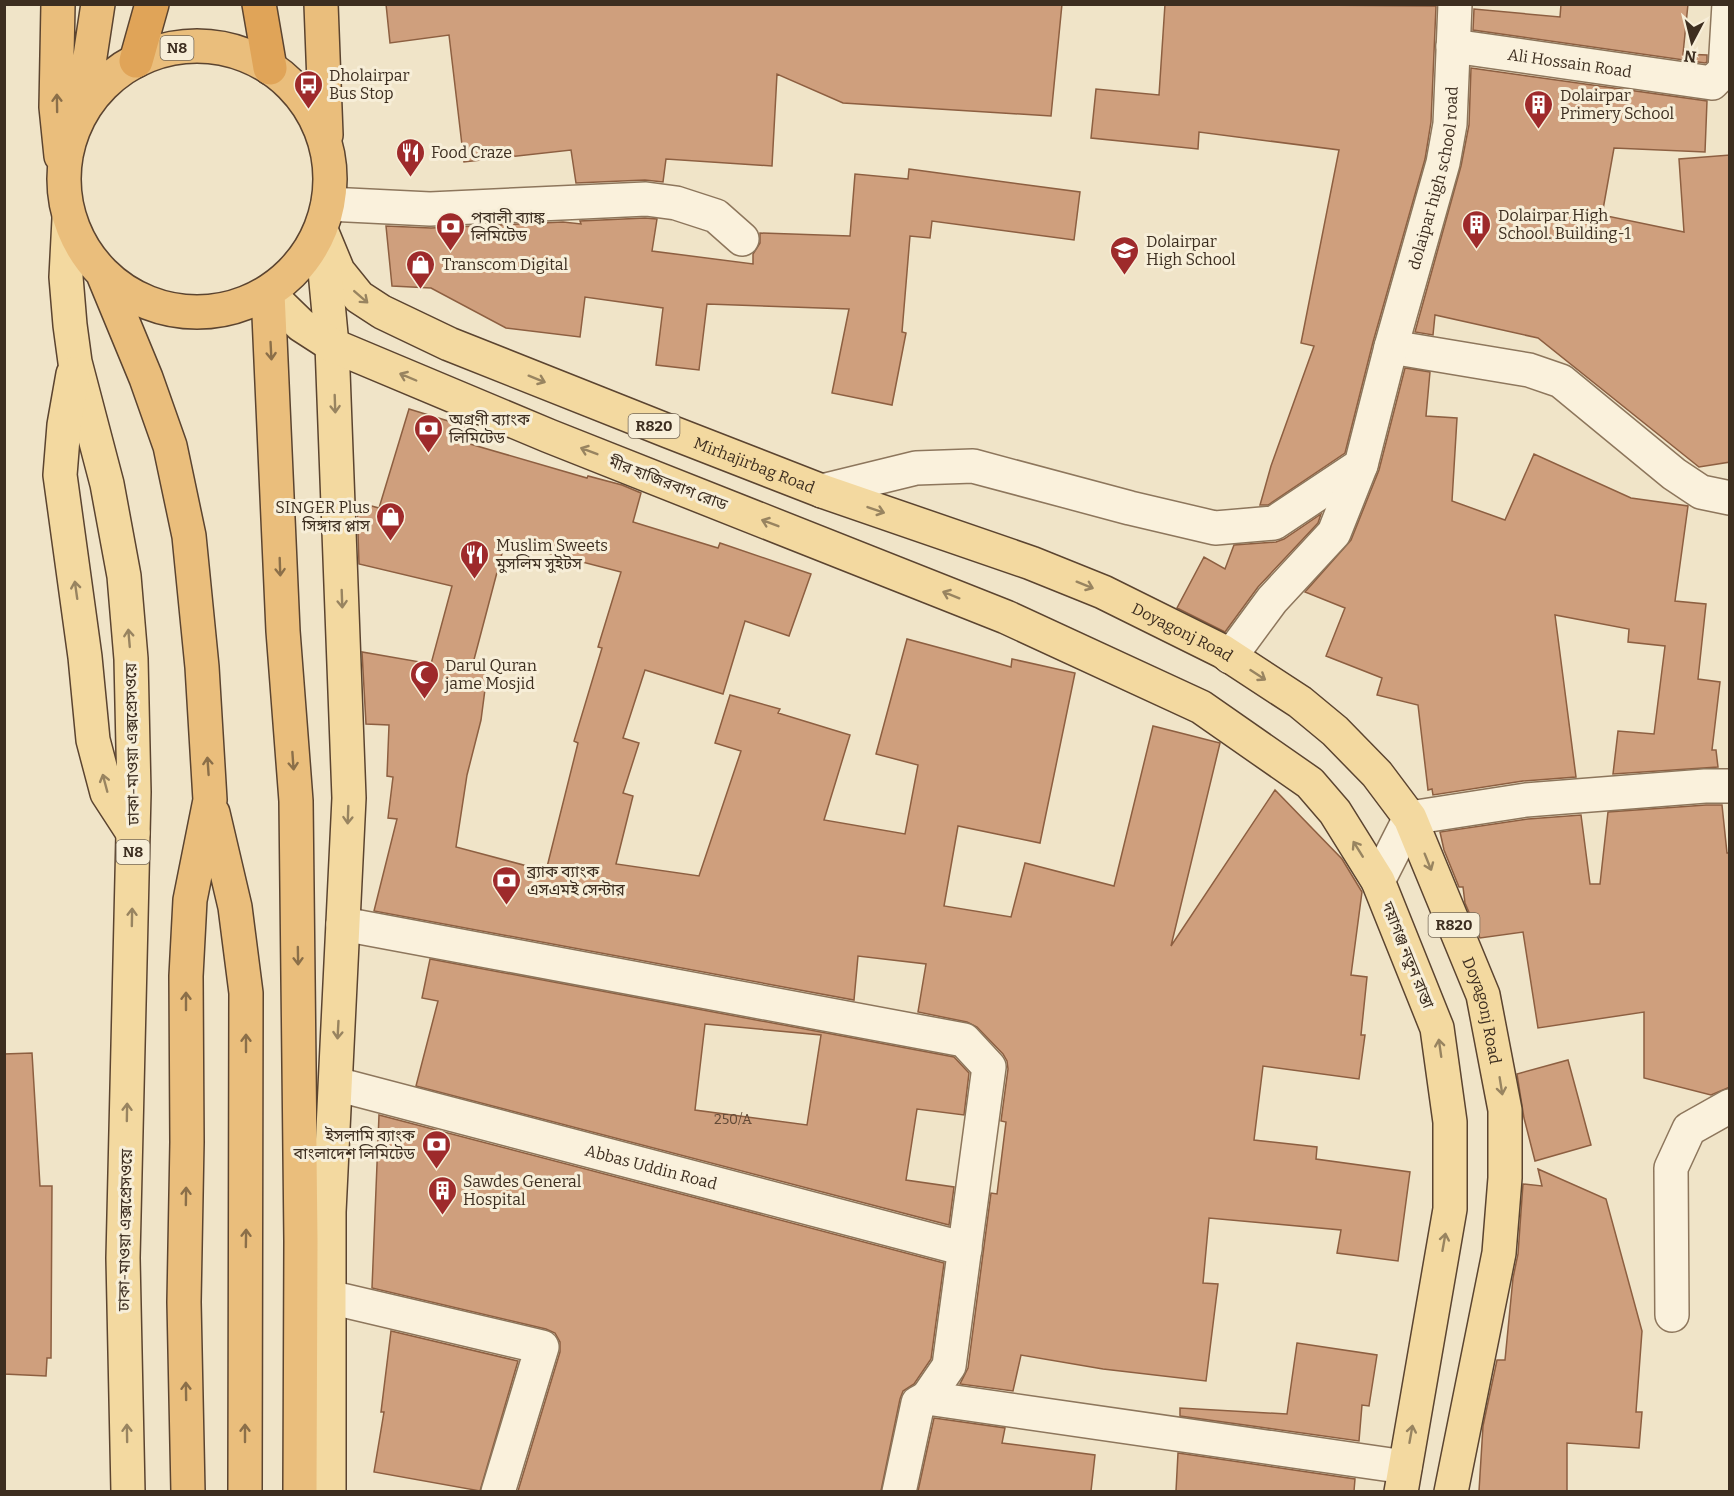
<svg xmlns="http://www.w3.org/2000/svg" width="1734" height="1496" viewBox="0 0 1734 1496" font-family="Bitter,'Noto Sans Bengali',serif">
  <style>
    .building { fill: #cf9f7d; stroke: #8d5f41; stroke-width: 1.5; fill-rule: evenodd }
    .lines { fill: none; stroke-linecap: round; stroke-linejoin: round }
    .minor-casing { stroke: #8d765c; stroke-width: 36 }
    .primary-casing { stroke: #5b4430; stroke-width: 36 }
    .trunk-casing { stroke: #5b4430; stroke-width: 36 }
    .motorway-casing { stroke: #5b4430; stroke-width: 36 }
    .minor { stroke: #faf1dc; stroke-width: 33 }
    .primary { stroke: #f3d9a0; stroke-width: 33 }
    .trunk { stroke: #eabe7c; stroke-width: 33 }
    .motorway { stroke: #e0a458; stroke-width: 33 }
    .oneway { stroke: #8b6f49 }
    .oneway2 { stroke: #988460 }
    .labels { text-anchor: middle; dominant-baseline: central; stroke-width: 6; stroke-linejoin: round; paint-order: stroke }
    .number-label { font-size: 14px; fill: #624a37 }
    .shield { fill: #f7eed8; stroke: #756857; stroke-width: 1.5 }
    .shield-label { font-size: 15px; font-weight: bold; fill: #3d2e20 }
    .street-label { font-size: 16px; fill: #3d2e20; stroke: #f7eed8 }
    .poi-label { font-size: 16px; fill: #3d2e20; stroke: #f7eed8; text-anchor: start }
  </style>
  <rect width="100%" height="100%" fill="#f0e4c8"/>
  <path class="building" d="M 386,4 L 1062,4 L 1051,116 L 843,103 L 777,74 L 772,166 L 666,159 L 663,182 L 645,180 L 576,183 L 571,150 L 464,162 L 449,35 L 390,43 Z
    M 1165,4 L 1436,6 L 1431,122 L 1425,159 L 1373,342 L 1345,453 L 1268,505 L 1260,505 L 1271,466 L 1314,346 L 1301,343 L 1339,150 L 1199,132 L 1198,149 L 1091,138 L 1096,89 L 1159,95 Z
    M 1561,4 L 1688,4 L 1683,54 L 1707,55 L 1707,62 L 1705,63 L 1473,30 L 1474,9 L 1560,17 Z
    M 1471,68 L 1707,101 L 1705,152 L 1614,148 L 1602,215 L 1684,232 L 1679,159 L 1730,155 L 1730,462 L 1699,467 L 1538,338 L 1435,315 L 1433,335 L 1415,332 L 1461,166 L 1469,125 Z
    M 909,169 L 1080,192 L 1074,240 L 932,221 L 930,238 L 910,236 L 902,332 L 906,333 L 892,405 L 832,393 L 849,309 L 707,304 L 699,370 L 656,365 L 663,308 L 585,297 L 580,337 L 506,328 L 431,288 L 392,286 L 386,226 L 431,228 L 563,222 L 581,224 L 580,221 L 645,218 L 657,219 L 652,251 L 753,264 L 753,254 L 760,243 L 760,233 L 850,236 L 855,174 L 908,179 Z
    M 1405,368 L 1430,372 L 1426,416 L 1457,418 L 1452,501 L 1505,520 L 1534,454 L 1631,498 L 1688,506 L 1675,601 L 1706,604 L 1698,679 L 1720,682 L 1712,750 L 1716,750 L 1718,767 L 1613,774 L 1618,731 L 1654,734 L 1665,646 L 1628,642 L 1629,629 L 1555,615 L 1576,777 L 1523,781 L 1433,795 L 1432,789 L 1428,790 L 1418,705 L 1377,695 L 1382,678 L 1326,656 L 1345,608 L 1305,592 L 1351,540 L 1379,470 Z
    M 409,409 L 468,427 L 463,442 L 587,478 L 588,476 L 622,485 L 641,493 L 633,522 L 718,548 L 720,543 L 811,574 L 789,636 L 745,621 L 723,694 L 645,670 L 623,738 L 639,743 L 623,793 L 633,796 L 616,864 L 699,876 L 741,751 L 715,743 L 730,695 L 780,709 L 778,713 L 850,735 L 824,820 L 905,834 L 918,765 L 876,754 L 907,639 L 1011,667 L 1012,659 L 1075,673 L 1040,843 L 958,826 L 944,906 L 1011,917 L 1025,863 L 1114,886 L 1153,726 L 1220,743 L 1171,946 L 1275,790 L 1342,859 L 1362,892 L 1351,975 L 1367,977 L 1361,1035 L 1365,1035 L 1359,1079 L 1263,1066 L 1254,1140 L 1317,1147 L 1316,1159 L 1410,1172 L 1398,1261 L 1337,1253 L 1341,1230 L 1209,1218 L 1203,1283 L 1218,1284 L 1206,1381 L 1103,1369 L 1021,1355 L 1013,1391 L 960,1384 L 968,1368 L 991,1193 L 997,1194 L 1006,1122 L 1001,1121 L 1008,1069 L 1007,1061 L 1003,1054 L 977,1027 L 967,1022 L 918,1012 L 926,964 L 858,956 L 854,1000 L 374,911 L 397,819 L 388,818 L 393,777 L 387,776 L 389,725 L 366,724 L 362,652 L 431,664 L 452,586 L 359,564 L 357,502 L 379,508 ZM 505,542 L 621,572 L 598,647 L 602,648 L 574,741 L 578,743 L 546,871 L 456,847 L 467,775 L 481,720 L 487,674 L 471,671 Z
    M 1321,514 L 1318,523 L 1258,587 L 1225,632 L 1177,608 L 1204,557 L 1225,569 L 1234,545 L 1276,542 L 1284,539 Z
    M 1706,805 L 1722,805 L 1727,853 L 1730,853 L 1730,1087 L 1711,1095 L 1644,1078 L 1644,1012 L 1538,1028 L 1523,932 L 1480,938 L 1465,903 L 1463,887 L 1459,887 L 1444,850 L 1440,832 L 1528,819 L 1581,815 L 1590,884 L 1600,884 L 1608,812 Z
    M 430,959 L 954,1057 L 969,1073 L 964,1115 L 917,1109 L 906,1180 L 954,1187 L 949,1225 L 416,1086 L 438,1001 L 422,998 ZM 705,1024 L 821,1035 L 807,1125 L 695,1110 Z
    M 32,1053 L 40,1186 L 52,1186 L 51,1358 L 47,1358 L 46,1376 L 4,1374 L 4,1054 Z
    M 1568,1060 L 1591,1145 L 1535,1161 L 1524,1118 L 1517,1074 Z
    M 379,1115 L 944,1263 L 931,1359 L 914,1384 L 903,1391 L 900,1399 L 881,1491 L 518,1491 L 560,1352 L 560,1342 L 555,1333 L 546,1329 L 372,1288 Z
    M 1538,1169 L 1606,1199 L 1642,1331 L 1636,1412 L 1642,1412 L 1639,1448 L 1567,1443 L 1567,1491 L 1479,1491 L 1483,1426 L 1497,1360 L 1505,1360 L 1513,1278 L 1518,1254 L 1523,1184 L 1542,1186 Z
    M 391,1331 L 518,1361 L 480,1491 L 374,1472 L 384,1412 L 381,1412 Z
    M 1297,1343 L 1377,1355 L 1369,1406 L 1362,1405 L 1359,1441 L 1180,1416 L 1180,1408 L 1287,1414 Z
    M 934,1418 L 1005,1428 L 1002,1443 L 1095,1455 L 1091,1491 L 918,1491 Z
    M 1178,1453 L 1355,1479 L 1354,1491 L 1176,1491 Z"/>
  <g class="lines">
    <defs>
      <g id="minor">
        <path id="s1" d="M 1453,46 L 1712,83 L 1725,70 L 1729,4"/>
        <path d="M 328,204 L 430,209 L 646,199 L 676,203 L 716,216 L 742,239"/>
        <path d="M 1391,347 L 1529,370 L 1561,381 L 1674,474 L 1701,492 L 1730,498"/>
        <path id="s2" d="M 822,491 L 916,468 L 973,466 L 1130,508 L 1215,528 L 1274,523 L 1361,465 L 1391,347 L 1443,163 L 1450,124 L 1455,4"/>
        <path d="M 1230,657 L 1272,600 L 1334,533 L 1361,465"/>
        <path d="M 1378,881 L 1410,818 L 1526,800 L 1705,786 L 1730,786"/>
        <path d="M 343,924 L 964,1040 L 989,1067 L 949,1366 L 927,1398"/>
        <path id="s3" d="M 336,1084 L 965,1249"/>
        <path d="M 329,1297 L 542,1347 L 498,1492"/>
        <path d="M 1672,1315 L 1671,1168 L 1689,1129 L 1730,1106"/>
        <path d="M 899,1492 L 918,1403 L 927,1398 L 1405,1467"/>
      </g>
      <g id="primary">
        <path d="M 69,219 L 66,277 L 70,325 L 75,362 L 107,484 L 124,576 L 131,659 L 134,792 L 123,1258 L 128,1492"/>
        <path id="s4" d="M 321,230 L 338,271 L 359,297 L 382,312 L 449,344 L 668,431 L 822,491 L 1031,563 L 1103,592 L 1222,651 L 1300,702 L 1335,731 L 1377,774 L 1410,818 L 1483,995 L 1505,1110 L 1505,1178 L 1499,1253 L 1451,1492"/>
        <path d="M 323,250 L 332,345 L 349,798 L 329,1212 L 329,1492"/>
        <path d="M 268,293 L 301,325 L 332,345 L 549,436 L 1006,617 L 1201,707 L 1310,783 L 1335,812 L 1378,881 L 1437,1028 L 1450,1122 L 1450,1209 L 1401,1492"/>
        <path d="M 73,374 L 64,425 L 60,475 L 85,657 L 93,740 L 107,793 L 133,833"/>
      </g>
      <path id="trunk" d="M 58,4 L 56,107 L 61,156
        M 321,4 L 326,135
        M64 179a133 133 0 1 1 266 0a133 133 0 1 1-266 0Z
        M 82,109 L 98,4
        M 103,274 L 146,378 L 170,446 L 189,536 L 202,667 L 210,800 L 190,900 L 186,976 L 187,1142 L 184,1302 L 188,1492
        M 268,293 L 283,631 L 296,801 L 301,1241 L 300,1492
        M 213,813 L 235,907 L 246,993 L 245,1492"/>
      <path id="motorway" d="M 259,4 L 270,68
        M 136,61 L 152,4"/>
    </defs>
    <use href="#minor" class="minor-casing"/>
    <use href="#primary" class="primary-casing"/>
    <use href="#trunk" class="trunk-casing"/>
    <use href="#motorway" class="motorway-casing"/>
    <use href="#minor" class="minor"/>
    <use href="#primary" class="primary"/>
    <use href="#trunk" class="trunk"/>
    <use href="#motorway" class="motorway"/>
  </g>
  <defs><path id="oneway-shaft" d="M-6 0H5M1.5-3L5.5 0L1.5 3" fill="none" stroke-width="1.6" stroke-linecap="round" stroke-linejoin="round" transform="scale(1.5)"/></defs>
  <g class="oneway">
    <use href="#oneway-shaft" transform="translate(57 103) rotate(-91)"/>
    <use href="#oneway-shaft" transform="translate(271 351) rotate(87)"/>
    <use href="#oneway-shaft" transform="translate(280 567) rotate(88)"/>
    <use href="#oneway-shaft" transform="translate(293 761) rotate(86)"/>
    <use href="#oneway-shaft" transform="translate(208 766) rotate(-94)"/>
    <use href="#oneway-shaft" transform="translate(298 956) rotate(89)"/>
    <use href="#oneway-shaft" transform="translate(186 1001) rotate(-90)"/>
    <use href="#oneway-shaft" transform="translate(246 1043) rotate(-90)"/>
    <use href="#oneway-shaft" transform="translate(186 1196) rotate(-89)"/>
    <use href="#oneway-shaft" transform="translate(246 1238) rotate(-89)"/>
    <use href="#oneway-shaft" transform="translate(186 1391) rotate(-91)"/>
    <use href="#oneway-shaft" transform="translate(245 1433) rotate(-90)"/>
  </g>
  <g class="oneway2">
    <use href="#oneway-shaft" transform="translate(361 297) rotate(41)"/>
    <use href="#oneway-shaft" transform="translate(408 377) rotate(-157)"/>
    <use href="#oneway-shaft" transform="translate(537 379) rotate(22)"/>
    <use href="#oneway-shaft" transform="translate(335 404) rotate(88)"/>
    <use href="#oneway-shaft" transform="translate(589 451) rotate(-159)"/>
    <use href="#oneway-shaft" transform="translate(876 510) rotate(19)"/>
    <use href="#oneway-shaft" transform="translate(770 523) rotate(-159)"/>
    <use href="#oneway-shaft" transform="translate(1085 585) rotate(22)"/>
    <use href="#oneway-shaft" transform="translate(76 590) rotate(-98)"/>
    <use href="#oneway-shaft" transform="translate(951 595) rotate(-158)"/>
    <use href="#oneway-shaft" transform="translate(342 599) rotate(88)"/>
    <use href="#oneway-shaft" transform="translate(129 638) rotate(-95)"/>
    <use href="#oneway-shaft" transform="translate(1258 675) rotate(33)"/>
    <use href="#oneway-shaft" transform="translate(105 783) rotate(-105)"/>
    <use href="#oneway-shaft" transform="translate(348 815) rotate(92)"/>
    <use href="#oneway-shaft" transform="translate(1358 849) rotate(-122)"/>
    <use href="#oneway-shaft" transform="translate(1428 862) rotate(68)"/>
    <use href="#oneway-shaft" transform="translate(132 917) rotate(-89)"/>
    <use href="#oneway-shaft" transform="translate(338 1030) rotate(93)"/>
    <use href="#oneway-shaft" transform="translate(1440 1048) rotate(-98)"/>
    <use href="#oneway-shaft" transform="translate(1501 1086) rotate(81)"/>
    <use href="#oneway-shaft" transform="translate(127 1112) rotate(-89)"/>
    <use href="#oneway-shaft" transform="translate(1444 1242) rotate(-80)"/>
    <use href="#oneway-shaft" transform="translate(127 1433) rotate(-91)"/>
    <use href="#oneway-shaft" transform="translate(1411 1434) rotate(-80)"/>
  </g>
  <defs>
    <symbol id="bus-pin" viewBox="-11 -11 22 30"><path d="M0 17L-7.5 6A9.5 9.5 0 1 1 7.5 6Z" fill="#9e2a2b" stroke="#f7eed8"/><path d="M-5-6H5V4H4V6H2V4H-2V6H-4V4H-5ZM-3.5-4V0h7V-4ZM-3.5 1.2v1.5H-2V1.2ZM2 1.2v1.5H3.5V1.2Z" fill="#fff"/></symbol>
    <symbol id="building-pin" viewBox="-11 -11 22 30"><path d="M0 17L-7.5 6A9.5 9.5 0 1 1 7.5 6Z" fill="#9e2a2b" stroke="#f7eed8"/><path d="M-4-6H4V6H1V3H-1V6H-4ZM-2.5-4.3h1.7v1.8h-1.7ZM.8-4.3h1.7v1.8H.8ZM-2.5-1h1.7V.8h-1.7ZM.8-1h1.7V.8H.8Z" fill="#fff"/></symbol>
    <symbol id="restaurant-pin" viewBox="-11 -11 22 30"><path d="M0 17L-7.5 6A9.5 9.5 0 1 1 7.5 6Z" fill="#9e2a2b" stroke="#f7eed8"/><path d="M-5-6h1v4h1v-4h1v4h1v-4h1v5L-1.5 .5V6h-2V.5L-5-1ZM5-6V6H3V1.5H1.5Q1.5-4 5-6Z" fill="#fff"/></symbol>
    <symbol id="bank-pin" viewBox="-11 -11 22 30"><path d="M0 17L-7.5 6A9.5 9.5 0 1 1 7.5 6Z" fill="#9e2a2b" stroke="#f7eed8"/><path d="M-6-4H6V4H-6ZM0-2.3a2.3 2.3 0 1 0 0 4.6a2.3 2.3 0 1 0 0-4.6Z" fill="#fff"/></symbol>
    <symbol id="school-pin" viewBox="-11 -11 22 30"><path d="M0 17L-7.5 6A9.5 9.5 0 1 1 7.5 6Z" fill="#9e2a2b" stroke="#f7eed8"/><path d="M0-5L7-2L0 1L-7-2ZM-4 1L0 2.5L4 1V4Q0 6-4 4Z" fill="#fff"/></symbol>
    <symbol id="shop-pin" viewBox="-11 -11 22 30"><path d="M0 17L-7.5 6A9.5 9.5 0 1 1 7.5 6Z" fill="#9e2a2b" stroke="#f7eed8"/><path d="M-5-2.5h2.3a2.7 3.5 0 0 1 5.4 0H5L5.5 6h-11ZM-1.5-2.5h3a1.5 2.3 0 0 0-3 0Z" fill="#fff"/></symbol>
    <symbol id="mosque-pin" viewBox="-11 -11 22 30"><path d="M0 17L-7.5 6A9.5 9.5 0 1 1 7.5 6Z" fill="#9e2a2b" stroke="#f7eed8"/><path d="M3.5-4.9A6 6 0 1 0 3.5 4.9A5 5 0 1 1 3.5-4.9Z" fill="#fff"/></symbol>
  </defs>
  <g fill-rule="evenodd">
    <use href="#bus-pin" x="292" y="68" width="33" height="45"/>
    <use href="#building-pin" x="1522" y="88" width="33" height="45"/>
    <use href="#restaurant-pin" x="394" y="136" width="33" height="45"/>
    <use href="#building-pin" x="1460" y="208" width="33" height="45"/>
    <use href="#bank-pin" x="434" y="210" width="33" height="45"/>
    <use href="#school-pin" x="1108" y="234" width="33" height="45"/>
    <use href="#shop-pin" x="404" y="248" width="33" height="45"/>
    <use href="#bank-pin" x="412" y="412" width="33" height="45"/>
    <use href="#shop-pin" x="374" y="500" width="33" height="45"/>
    <use href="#restaurant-pin" x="458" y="538" width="33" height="45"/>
    <use href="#mosque-pin" x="408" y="658" width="33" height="45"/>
    <use href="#bank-pin" x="490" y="864" width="33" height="45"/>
    <use href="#bank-pin" x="420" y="1128" width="33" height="45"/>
    <use href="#building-pin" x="426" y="1174" width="33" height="45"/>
  </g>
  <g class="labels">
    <g class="number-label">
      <text x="733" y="1119">250/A</text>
    </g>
    <g class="shield">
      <rect x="160.5" y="36" width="33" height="24" rx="4.5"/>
      <rect x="628.5" y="414" width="51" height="24" rx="4.5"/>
      <rect x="116.5" y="840" width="33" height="24" rx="4.5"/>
      <rect x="1428.5" y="913" width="51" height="24" rx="4.5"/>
    </g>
    <g class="shield-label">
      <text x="177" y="48">N8</text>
      <text x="654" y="426">R820</text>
      <text x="133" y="852">N8</text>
      <text x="1454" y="925">R820</text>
    </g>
    <g class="street-label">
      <text stroke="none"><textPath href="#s1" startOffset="118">Ali Hossain Road</textPath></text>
      <text stroke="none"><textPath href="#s2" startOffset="864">dolaipar high school road</textPath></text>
      <text stroke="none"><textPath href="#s4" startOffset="508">Mirhajirbag Road</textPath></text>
      <text transform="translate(668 483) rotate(21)">মীর হাজিরবাগ রোড</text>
      <text stroke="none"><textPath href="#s4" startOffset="968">Doyagonj Road</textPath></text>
      <text transform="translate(132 744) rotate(-91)">ঢাকা-মাওয়া এক্সপ্রেসওয়ে</text>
      <text transform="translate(1408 955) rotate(68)">দয়াগঞ্জ নতুন রাস্তা</text>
      <text stroke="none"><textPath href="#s4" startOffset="1472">Doyagonj Road</textPath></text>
      <text stroke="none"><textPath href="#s3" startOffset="326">Abbas Uddin Road</textPath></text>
      <text transform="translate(125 1230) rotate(-89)">ঢাকা-মাওয়া এক্সপ্রেসওয়ে</text>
    </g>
    <g class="poi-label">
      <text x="329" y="75">Dholairpar<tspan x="329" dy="18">Bus Stop</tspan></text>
      <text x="1560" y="95">Dolairpar<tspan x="1560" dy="18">Primery School</tspan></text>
      <text x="431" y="152">Food Craze</text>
      <text x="1498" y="215">Dolairpar High<tspan x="1498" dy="18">School. Building-1</tspan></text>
      <text x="471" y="217">পূবালী ব্যাঙ্ক<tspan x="471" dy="18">লিমিটেড</tspan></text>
      <text x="1146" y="241">Dolairpar<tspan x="1146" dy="18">High School</tspan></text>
      <text x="442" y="264">Transcom Digital</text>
      <text x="449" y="419">অগ্রণী ব্যাংক<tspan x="449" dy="18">লিমিটেড</tspan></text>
      <text x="370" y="507" text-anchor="end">SINGER Plus<tspan x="370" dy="18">সিঙ্গার প্লাস</tspan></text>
      <text x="496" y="545">Muslim Sweets<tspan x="496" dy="18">মুসলিম সুইটস</tspan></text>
      <text x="445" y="665">Darul Quran<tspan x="445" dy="18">jame Mosjid</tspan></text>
      <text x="527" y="871">ব্র্যাক ব্যাংক<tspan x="527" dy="18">এসএমই সেন্টার</tspan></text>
      <text x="415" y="1135" text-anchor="end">ইসলামি ব্যাংক<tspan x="415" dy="18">বাংলাদেশ লিমিটেড</tspan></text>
      <text x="463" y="1181">Sawdes General<tspan x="463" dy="18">Hospital</tspan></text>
    </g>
  </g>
  <rect width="1734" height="1496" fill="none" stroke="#3d2e20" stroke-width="12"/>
  <g transform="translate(1692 42) rotate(187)" stroke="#f7eed8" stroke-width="4.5" paint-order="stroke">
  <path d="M0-4.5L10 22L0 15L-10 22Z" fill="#3d2e20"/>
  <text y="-9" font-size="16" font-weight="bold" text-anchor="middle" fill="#3d2e20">N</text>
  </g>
</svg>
